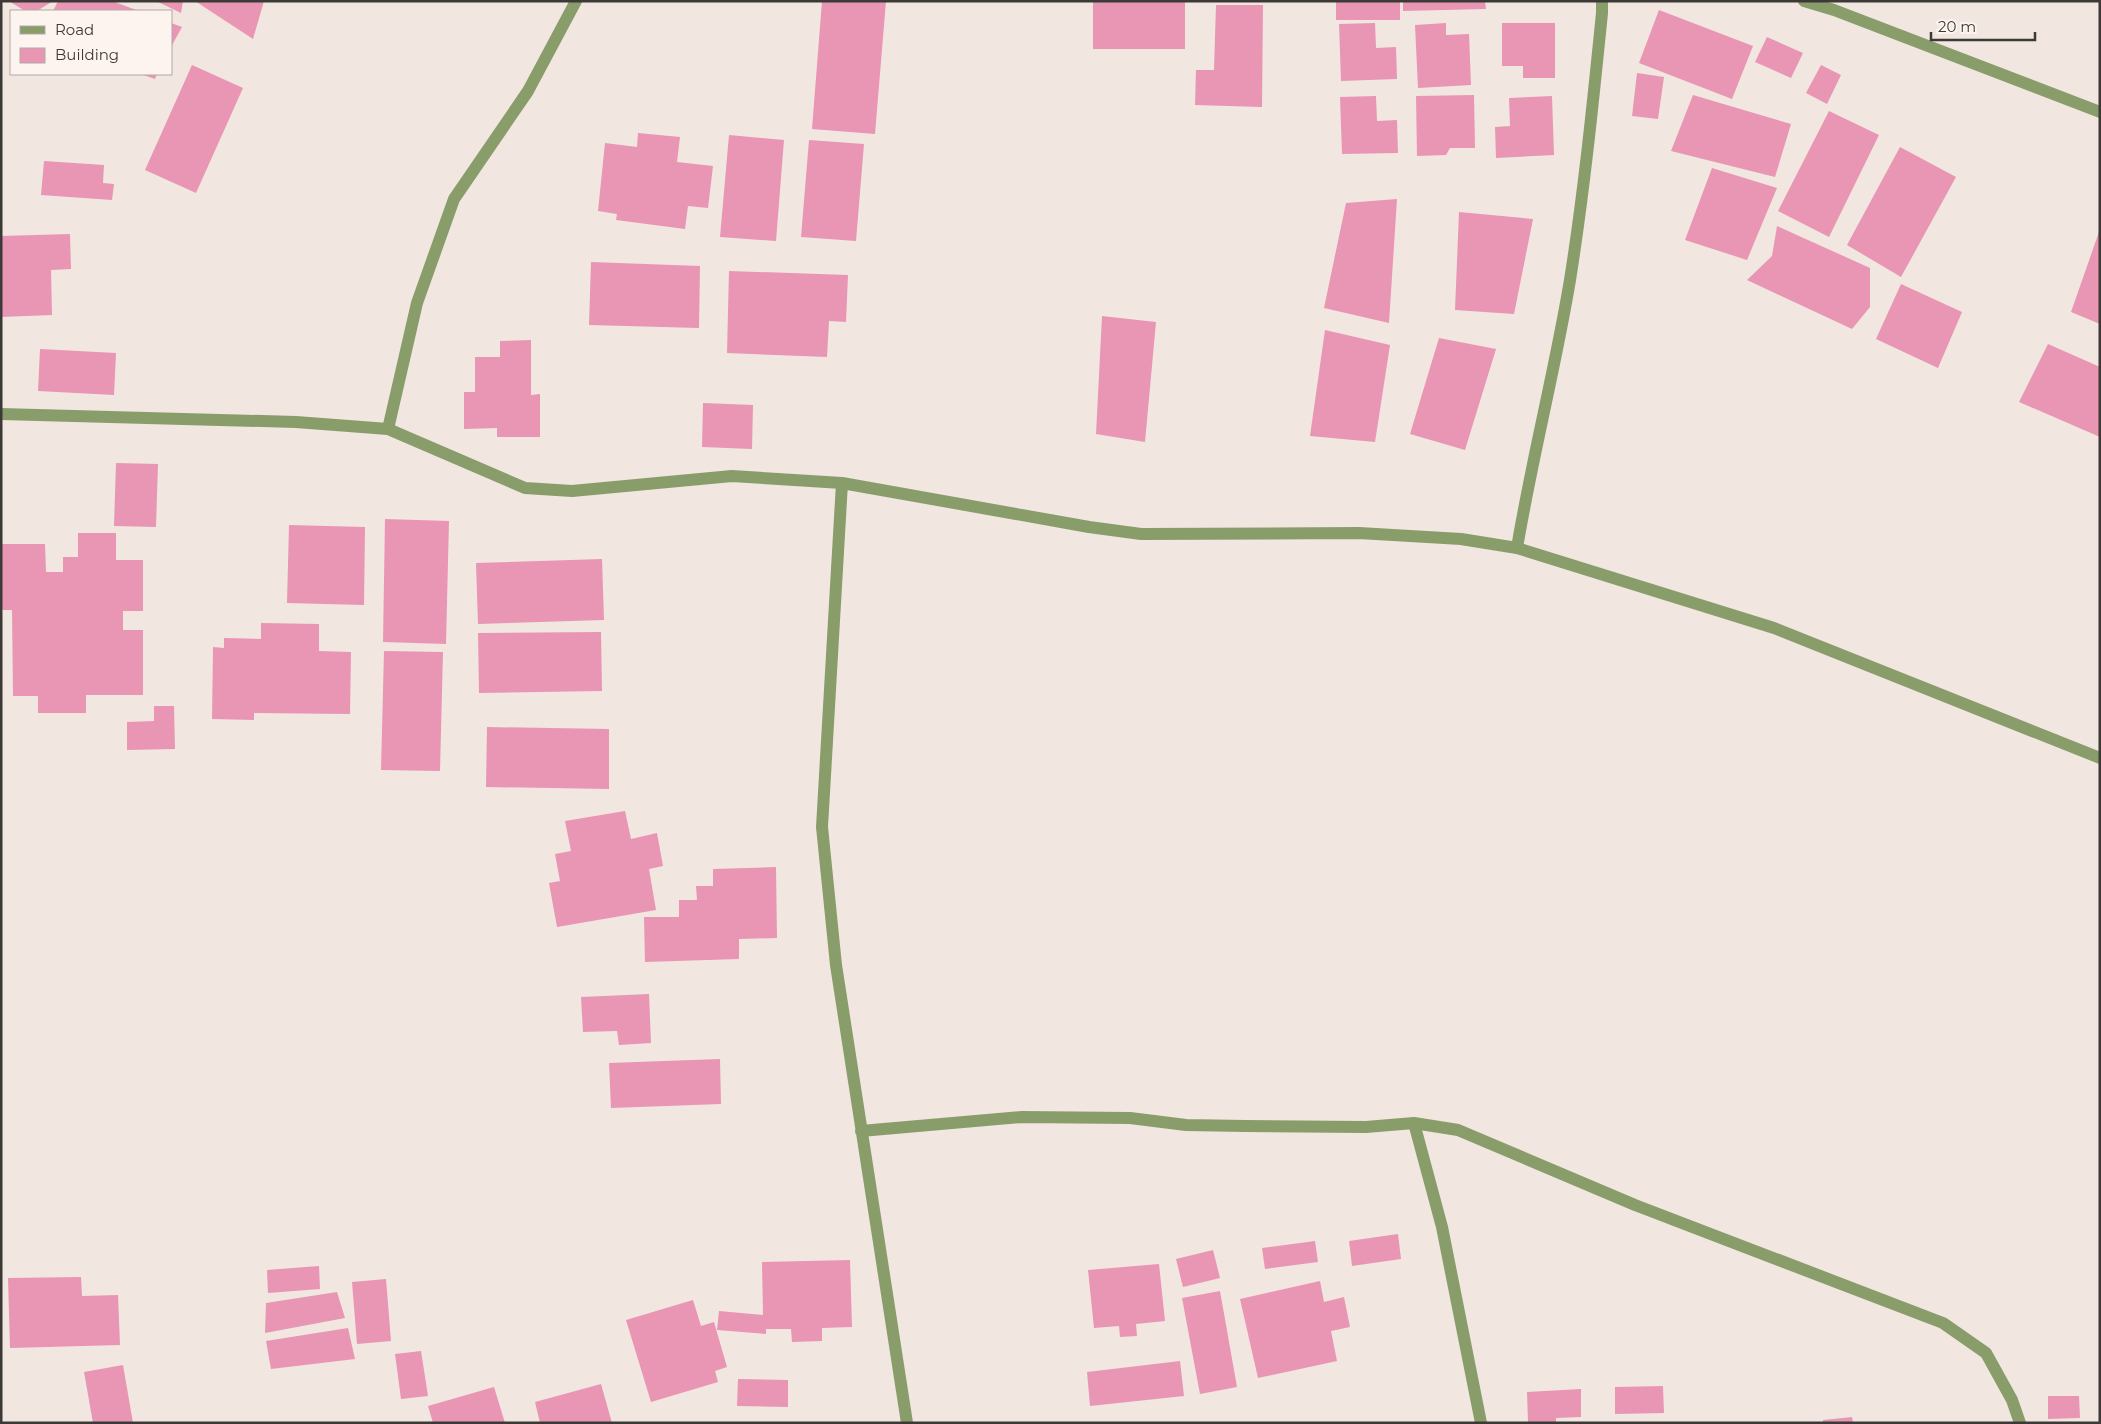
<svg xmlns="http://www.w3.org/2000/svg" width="2101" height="1424" viewBox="0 0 2101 1424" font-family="Montserrat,sans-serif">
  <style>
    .building { fill: #e896b4 }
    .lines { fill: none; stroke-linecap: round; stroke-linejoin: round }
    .minor { stroke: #899d6b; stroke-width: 12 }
  </style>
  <rect width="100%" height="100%" fill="#f2e6e0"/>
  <path class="building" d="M 9,1 L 53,1 L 37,11 L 25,11 Z
    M 58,1 L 112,1 L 139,11 L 53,11 Z
    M 156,1 L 183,1 L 181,13 Z
    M 195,1 L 264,1 L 253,39 Z
    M 822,1 L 886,1 L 875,134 L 812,129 Z
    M 1093,1 L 1185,1 L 1185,49 L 1093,49 Z
    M 1336,1 L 1400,1 L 1400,20 L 1336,20 Z
    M 1403,1 L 1485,1 L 1486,9 L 1403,11 Z
    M 1216,5 L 1263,5 L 1262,107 L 1195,105 L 1196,70 L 1214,70 Z
    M 1659,10 L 1753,46 L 1732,99 L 1639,63 Z
    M 171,23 L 182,27 L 171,47 Z
    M 1375,23 L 1376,48 L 1396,47 L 1397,79 L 1341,81 L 1339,24 Z
    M 1446,23 L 1446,35 L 1469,34 L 1471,85 L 1418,88 L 1415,25 Z
    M 1502,23 L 1555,23 L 1555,78 L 1523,78 L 1523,66 L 1502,66 Z
    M 1767,37 L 1803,53 L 1791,78 L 1755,62 Z
    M 192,65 L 243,88 L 196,193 L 145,170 Z
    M 1821,65 L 1841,75 L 1827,104 L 1806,93 Z
    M 1637,73 L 1664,77 L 1658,119 L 1632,116 Z
    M 141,74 L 157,74 L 155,79 Z
    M 1474,95 L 1475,148 L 1450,148 L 1446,155 L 1417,156 L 1416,96 Z
    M 1693,95 L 1791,124 L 1775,177 L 1671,151 Z
    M 1376,96 L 1377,121 L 1397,120 L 1398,153 L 1342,154 L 1340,97 Z
    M 1552,96 L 1554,155 L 1496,158 L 1495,127 L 1510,126 L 1509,98 Z
    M 1829,111 L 1879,135 L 1829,237 L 1778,211 Z
    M 638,133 L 680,137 L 677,162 L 713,166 L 708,208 L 688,206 L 685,229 L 616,220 L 617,214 L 598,211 L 605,143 L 637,147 Z
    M 729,135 L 784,140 L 776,241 L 720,237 Z
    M 809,140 L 864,144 L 856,241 L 801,237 Z
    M 1900,147 L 1956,177 L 1901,277 L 1847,245 Z
    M 44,161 L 104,165 L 103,183 L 114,184 L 112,200 L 41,195 Z
    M 1712,168 L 1777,188 L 1747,260 L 1685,240 Z
    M 1397,199 L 1389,323 L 1324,308 L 1346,203 Z
    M 1459,212 L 1533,219 L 1514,314 L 1455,310 Z
    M 1777,226 L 1870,268 L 1870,307 L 1852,329 L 1747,280 L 1772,256 Z
    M 2100,229 L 2100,324 L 2071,312 Z
    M 70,234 L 71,269 L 51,270 L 52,315 L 1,317 L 1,236 Z
    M 591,262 L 700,266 L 699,328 L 589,325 Z
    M 729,271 L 848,275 L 846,322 L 829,321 L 827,357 L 727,353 Z
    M 1901,284 L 1962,312 L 1938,368 L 1876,339 Z
    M 1102,316 L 1156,322 L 1145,442 L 1096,434 Z
    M 1325,330 L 1390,345 L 1375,442 L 1310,436 Z
    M 1439,338 L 1496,349 L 1465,450 L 1410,434 Z
    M 531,340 L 531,395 L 540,394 L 540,437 L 497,437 L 497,428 L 464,429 L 464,392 L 475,392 L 475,357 L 500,357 L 500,341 Z
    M 2048,344 L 2100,367 L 2100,437 L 2019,402 Z
    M 40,349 L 116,353 L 114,395 L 38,391 Z
    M 703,403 L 753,405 L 752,449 L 702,447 Z
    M 116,463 L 158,464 L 156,527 L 114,526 Z
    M 385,519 L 449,521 L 446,644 L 383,642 Z
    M 289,525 L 365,527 L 364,605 L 287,603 Z
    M 78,533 L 116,533 L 116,560 L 143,560 L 143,611 L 123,611 L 123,630 L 143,630 L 143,695 L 86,695 L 86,713 L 38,713 L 38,696 L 13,696 L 12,610 L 1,610 L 1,544 L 45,544 L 46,572 L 63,572 L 63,557 L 78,557 Z
    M 602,559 L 604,620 L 478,624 L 476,563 Z
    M 261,623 L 319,624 L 319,651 L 351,652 L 350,714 L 254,713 L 254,720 L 212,719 L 213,647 L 224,648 L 224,638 L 261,639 Z
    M 601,632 L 602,691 L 479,693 L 478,633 Z
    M 384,651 L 443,652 L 440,771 L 381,770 Z
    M 154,706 L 174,706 L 175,749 L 127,750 L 127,722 L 154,721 Z
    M 487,727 L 609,729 L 609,789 L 486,787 Z
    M 625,811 L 631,839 L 657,833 L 663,866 L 649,869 L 656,910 L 557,927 L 549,883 L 560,881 L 555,854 L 571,851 L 565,821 Z
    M 776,867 L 777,938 L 739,939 L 739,959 L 645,962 L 644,917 L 679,917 L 679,900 L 697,900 L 696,886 L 713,886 L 713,869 Z
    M 649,994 L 651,1043 L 619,1045 L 617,1031 L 583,1032 L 581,997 Z
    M 720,1059 L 721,1104 L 611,1108 L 609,1063 Z
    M 1398,1234 L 1401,1259 L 1352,1266 L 1349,1241 Z
    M 1315,1241 L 1318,1262 L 1265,1269 L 1262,1248 Z
    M 1213,1250 L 1220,1278 L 1183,1287 L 1176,1259 Z
    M 850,1260 L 852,1327 L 822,1328 L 822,1341 L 792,1342 L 791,1329 L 766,1329 L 766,1334 L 717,1330 L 719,1311 L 763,1315 L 762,1262 Z
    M 1159,1264 L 1165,1321 L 1136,1324 L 1137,1336 L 1120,1337 L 1119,1326 L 1094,1328 L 1088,1270 Z
    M 319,1266 L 320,1289 L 268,1293 L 267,1270 Z
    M 81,1277 L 82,1296 L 118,1295 L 120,1345 L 10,1348 L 8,1278 Z
    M 386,1279 L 391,1341 L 357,1344 L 352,1282 Z
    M 1320,1281 L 1324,1302 L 1344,1297 L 1350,1327 L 1331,1331 L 1337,1361 L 1258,1378 L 1240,1299 Z
    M 1220,1291 L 1237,1387 L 1200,1394 L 1182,1298 Z
    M 337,1292 L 345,1318 L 265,1333 L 266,1303 Z
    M 693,1300 L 701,1326 L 714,1322 L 727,1367 L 715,1371 L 718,1382 L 651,1402 L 626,1320 Z
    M 348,1328 L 355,1359 L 271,1369 L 266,1341 Z
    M 421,1351 L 428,1396 L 401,1399 L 395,1354 Z
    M 1180,1361 L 1184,1396 L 1090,1406 L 1087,1372 Z
    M 123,1365 L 133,1423 L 93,1423 L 84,1372 Z
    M 738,1379 L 788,1380 L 788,1407 L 737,1406 Z
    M 601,1384 L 612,1423 L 540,1423 L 535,1402 Z
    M 1663,1386 L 1664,1413 L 1615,1414 L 1615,1387 Z
    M 494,1387 L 505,1423 L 433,1423 L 428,1406 Z
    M 1581,1389 L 1581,1417 L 1556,1418 L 1556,1423 L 1528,1423 L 1527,1392 Z
    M 2048,1396 L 2079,1396 L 2080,1418 L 2048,1419 Z
    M 1852,1417 L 1853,1423 L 1823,1423 L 1823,1420 Z"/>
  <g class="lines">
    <path class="minor" d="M 1804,1 L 1834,10 L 2100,112
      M 1,414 L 296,422 L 388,429 L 525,488 L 572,491 L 732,476 L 842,483 L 1089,527 L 1141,534 L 1359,533 L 1461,539 L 1517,548 C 1532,458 1555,370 1570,280 C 1584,192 1593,102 1602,13 L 1602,1
      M 388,429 L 417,303 L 454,199 L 528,91 L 576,1
      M 842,483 L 822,827 L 836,965 L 907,1423
      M 1517,548 L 1774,628 L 2100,758
      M 1414,1123 L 1458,1130 L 1635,1205 L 1943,1323 L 1986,1353 L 2012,1400 L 2020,1423
      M 861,1131 L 1022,1117 L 1130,1118 L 1186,1125 L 1245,1126 L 1366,1127 L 1414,1123 L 1442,1227 L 1481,1423"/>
  </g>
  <rect width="2101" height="1424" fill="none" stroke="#3d3936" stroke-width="5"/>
  <rect x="10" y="10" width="162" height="65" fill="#fdf4ef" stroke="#b0a9a5"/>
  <rect x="20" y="26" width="25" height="8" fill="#899d6b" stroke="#b0a9a5"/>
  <text x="55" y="35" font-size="15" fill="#3d3936">Road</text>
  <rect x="20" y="48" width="25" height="15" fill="#e896b4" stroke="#b0a9a5"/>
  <text x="55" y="60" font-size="15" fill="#3d3936">Building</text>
  <path d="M1931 32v8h104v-8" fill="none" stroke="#3d3936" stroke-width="2.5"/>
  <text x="1938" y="32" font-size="15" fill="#3d3936" stroke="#fdf4ef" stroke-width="4" paint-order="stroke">20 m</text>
</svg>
